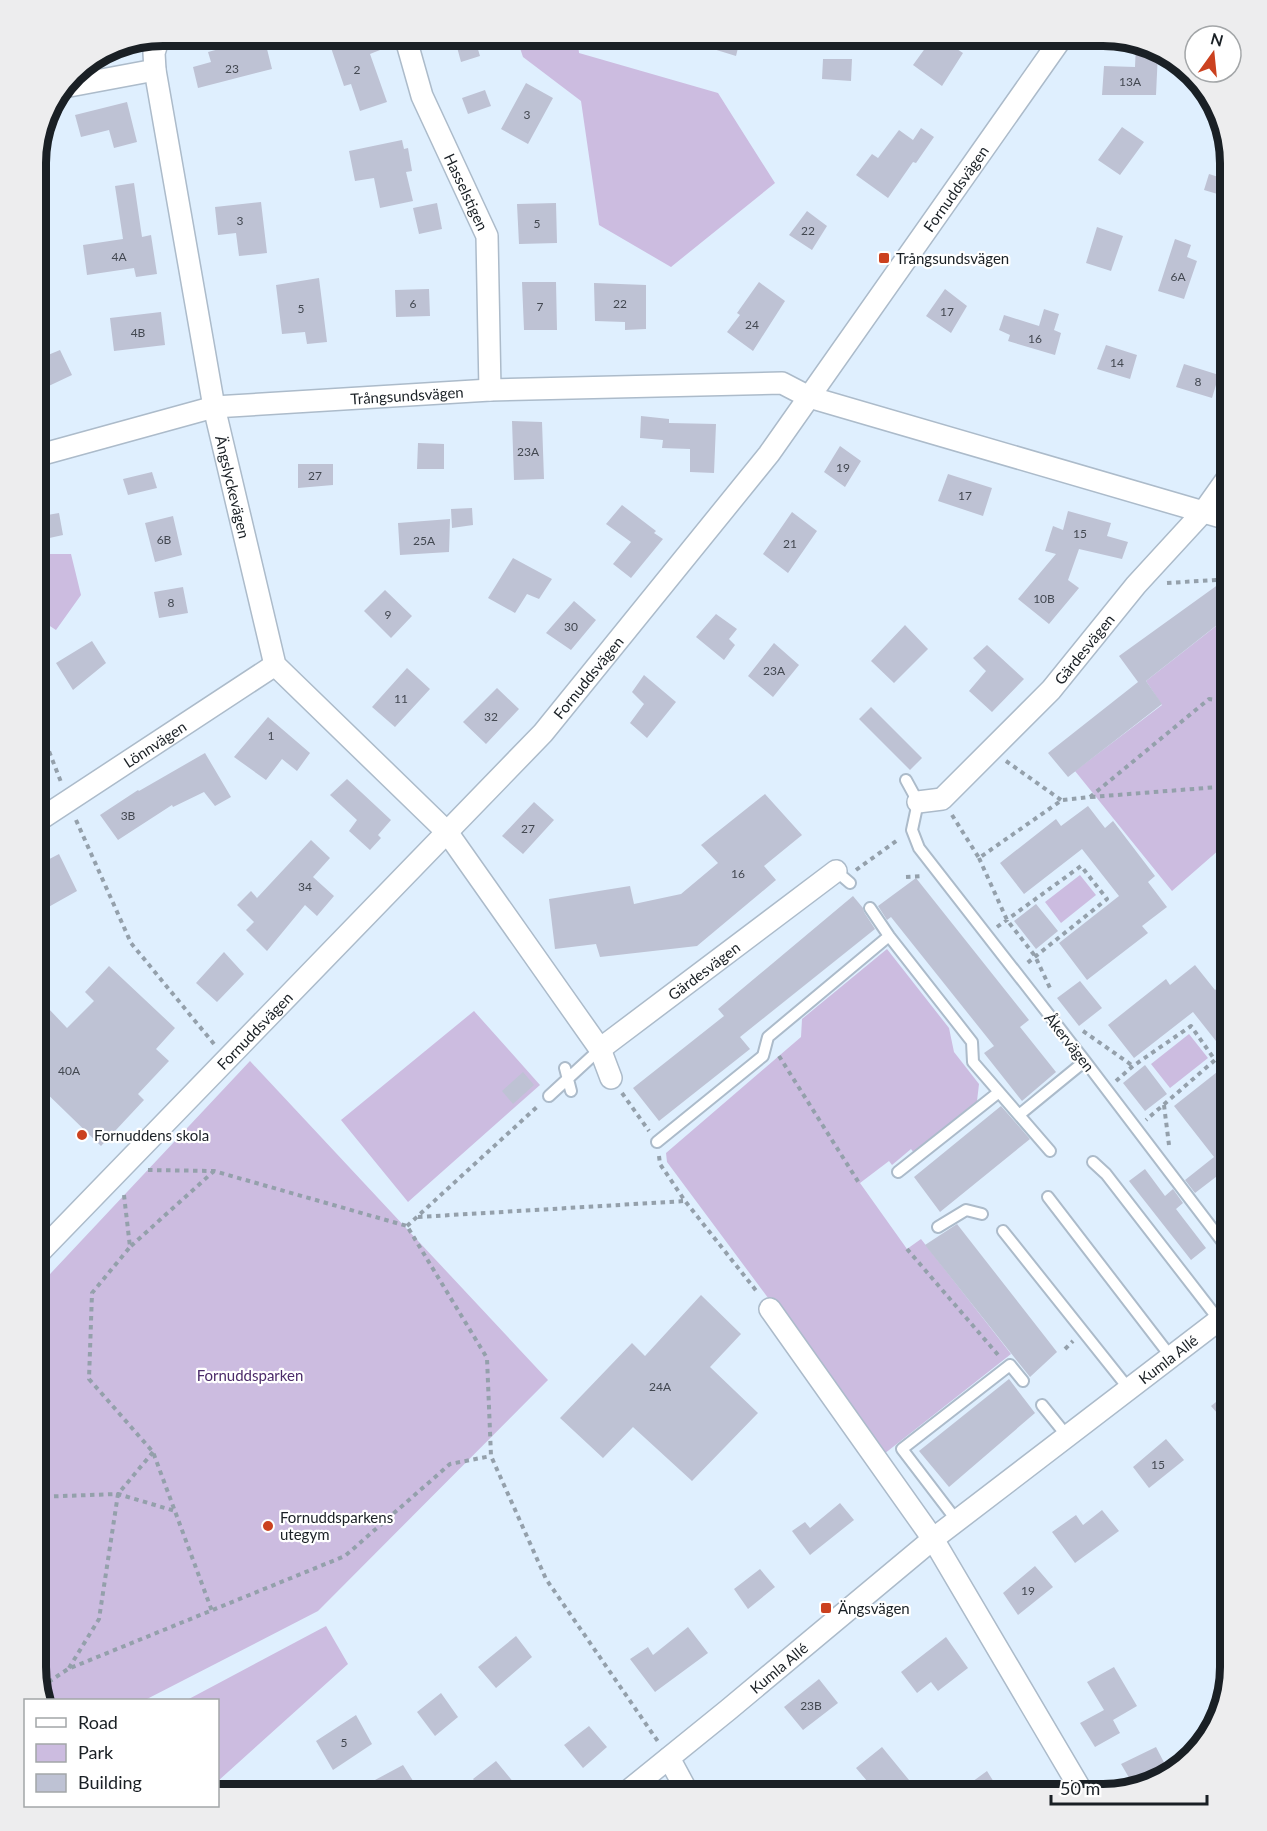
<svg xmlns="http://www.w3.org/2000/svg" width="1267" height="1831" viewBox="0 0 1267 1831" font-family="Lato,sans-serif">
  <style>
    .green { fill: #ccbce0 }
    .building { fill: #bec2d4 }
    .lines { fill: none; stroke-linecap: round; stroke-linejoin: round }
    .service-casing { stroke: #acbbca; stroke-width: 14 }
    .minor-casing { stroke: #acbbca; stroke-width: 24 }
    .path { stroke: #94a0ab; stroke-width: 4; stroke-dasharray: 4.5 4.5; stroke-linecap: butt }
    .service { stroke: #fff; stroke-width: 10 }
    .minor { stroke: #fff; stroke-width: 21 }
    .poi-dot { fill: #cb411f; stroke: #fff; stroke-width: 2 }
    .labels { text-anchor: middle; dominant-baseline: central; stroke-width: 4.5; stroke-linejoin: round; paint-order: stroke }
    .number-label { font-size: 12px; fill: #434851 }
    .street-label { font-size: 15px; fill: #1a2025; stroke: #fff }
    .poi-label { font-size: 15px; fill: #1a2025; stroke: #fff; text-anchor: start }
    .park-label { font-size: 15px; fill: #4b2b69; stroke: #fff }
    .rim { fill: none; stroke: #1a2025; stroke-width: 8 }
  </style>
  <rect width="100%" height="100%" fill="#dfeffe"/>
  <path class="green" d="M 516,36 L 577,36 L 579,53 L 718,93 L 775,183 L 671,267 L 599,225 L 581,101 L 523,57 Z
    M 36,554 L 71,554 L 81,595 L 56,630 L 36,617 Z
    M 1225,619 L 1231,627 L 1231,841 L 1228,842 L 1172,891 L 1075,771 L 1162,705 L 1146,681 Z
    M 1080,875 L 1096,895 L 1061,923 L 1045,902 Z
    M 887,949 L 949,1028 L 954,1052 L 979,1084 L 977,1101 L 914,1153 L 911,1149 L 892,1165 L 889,1161 L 860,1183 L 907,1249 L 921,1239 L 1011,1354 L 884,1454 L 667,1162 L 666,1153 L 801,1037 L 802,1019 Z
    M 474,1011 L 540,1085 L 408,1202 L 341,1120 Z
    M 1189,1034 L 1208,1058 L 1170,1088 L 1151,1064 Z
    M 250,1061 L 548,1380 L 318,1611 L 145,1700 L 45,1700 L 36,1667 L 36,1289 Z
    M 326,1626 L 348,1664 L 218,1781 L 218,1700 L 187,1700 Z"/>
  <path class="building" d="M 327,36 L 376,36 L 380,50 L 370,54 L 387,102 L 360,111 L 351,84 L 344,86 Z
    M 454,36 L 474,36 L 480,56 L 461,62 Z
    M 684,36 L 741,36 L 736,56 L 684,40 Z
    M 934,36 L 937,36 L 963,53 L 942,86 L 913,65 Z
    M 264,37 L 272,69 L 198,88 L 193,67 L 211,62 L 208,52 Z
    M 1136,44 L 1158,52 L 1156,95 L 1102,95 L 1104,66 L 1135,67 Z
    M 823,59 L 852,59 L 851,81 L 822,79 Z
    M 526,83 L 553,98 L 528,144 L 501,129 Z
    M 485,90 L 491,106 L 468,114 L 462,98 Z
    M 127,102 L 137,142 L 114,148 L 109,130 L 81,137 L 75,115 Z
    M 1122,127 L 1144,142 L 1120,175 L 1098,160 Z
    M 921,128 L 934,137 L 916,163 L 913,162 L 888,198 L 856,175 L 872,154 L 878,158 L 899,130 L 913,140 Z
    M 402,140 L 404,149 L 408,148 L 412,171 L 406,172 L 413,201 L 380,208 L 374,178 L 355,181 L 349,151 Z
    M 1209,174 L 1231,181 L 1231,198 L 1204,190 Z
    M 134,183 L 142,237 L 151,235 L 157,274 L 136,277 L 134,268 L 87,275 L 83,245 L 123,239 L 115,186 Z
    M 261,202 L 267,253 L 239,256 L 236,233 L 218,235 L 215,207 Z
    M 437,203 L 442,229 L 419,234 L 413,208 Z
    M 556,203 L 557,243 L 519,244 L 517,204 Z
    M 807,211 L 827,226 L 812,250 L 789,235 Z
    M 1097,227 L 1123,236 L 1111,271 L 1086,263 Z
    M 1175,239 L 1191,245 L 1187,257 L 1197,261 L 1184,299 L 1158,291 Z
    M 319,278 L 327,342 L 307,344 L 305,332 L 282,334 L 276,285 Z
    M 522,282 L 556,282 L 557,330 L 524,330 Z
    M 759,282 L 785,301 L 753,351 L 727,332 L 740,315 L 737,313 Z
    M 594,283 L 646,285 L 646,329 L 625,330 L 625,322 L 595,321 Z
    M 429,289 L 430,316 L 396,317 L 395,290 Z
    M 945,289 L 967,306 L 951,333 L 926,316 Z
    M 1044,309 L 1059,314 L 1054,330 L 1061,333 L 1055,355 L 1008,341 L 1010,335 L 999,330 L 1004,315 L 1039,326 Z
    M 161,312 L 165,345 L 114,351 L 110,318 Z
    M 1106,345 L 1137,355 L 1130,379 L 1097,369 Z
    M 60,350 L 72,375 L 36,392 L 36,360 Z
    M 1184,364 L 1219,375 L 1212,398 L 1176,387 Z
    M 641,416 L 669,419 L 669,423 L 716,424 L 714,473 L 690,472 L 690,449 L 662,448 L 663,440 L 640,438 Z
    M 512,421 L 542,422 L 544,479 L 514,480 Z
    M 418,443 L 444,444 L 444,469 L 417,469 Z
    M 840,446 L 861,461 L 845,487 L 824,472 Z
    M 298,464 L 333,464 L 333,485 L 298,488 Z
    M 152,472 L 157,488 L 128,495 L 123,479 Z
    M 948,474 L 992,488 L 983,516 L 938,501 Z
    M 622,505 L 656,531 L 654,533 L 663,539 L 631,578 L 613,564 L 631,542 L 606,524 Z
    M 472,508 L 473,525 L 452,528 L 451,509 Z
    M 1068,511 L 1111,523 L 1107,536 L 1128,542 L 1122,559 L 1079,549 L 1068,580 L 1079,588 L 1049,624 L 1018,599 L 1056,554 L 1045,551 L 1053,526 L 1063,530 Z
    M 792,512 L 817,531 L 788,573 L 763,554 Z
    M 59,513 L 63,535 L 36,541 L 36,517 Z
    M 173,516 L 182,555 L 155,562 L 145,523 Z
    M 450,519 L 449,552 L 400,555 L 398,523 Z
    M 513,558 L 552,579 L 539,599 L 527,594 L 515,613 L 488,598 Z
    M 1219,584 L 1231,603 L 1231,614 L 1146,681 L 1162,704 L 1068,777 L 1048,753 L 1138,682 L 1119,656 Z
    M 183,587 L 188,613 L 159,618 L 154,592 Z
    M 385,590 L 412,616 L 391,638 L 364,611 Z
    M 574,601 L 596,620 L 571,650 L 546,633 Z
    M 716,614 L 737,629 L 729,639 L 735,645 L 724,660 L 696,637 Z
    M 905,625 L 928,649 L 894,683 L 871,661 Z
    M 92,641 L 106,663 L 73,690 L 56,663 Z
    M 774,643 L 799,665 L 773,697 L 748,676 Z
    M 987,645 L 1024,679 L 992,712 L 969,691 L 986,671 L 973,658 Z
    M 407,668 L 430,689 L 395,727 L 372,707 Z
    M 644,675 L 676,702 L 647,738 L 630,723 L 644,704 L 632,692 Z
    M 497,688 L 519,709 L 486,744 L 463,722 Z
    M 871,707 L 922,758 L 910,770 L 859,719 Z
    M 268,717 L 310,753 L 297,771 L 282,759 L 266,780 L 234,757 Z
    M 205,753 L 231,797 L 215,806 L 204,792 L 173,807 L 172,805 L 118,840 L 100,815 L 138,790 L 139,791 Z
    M 347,779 L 391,820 L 378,835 L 381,838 L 370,850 L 349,831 L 357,820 L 330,795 Z
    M 765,794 L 802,835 L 764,866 L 776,880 L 697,946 L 600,957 L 596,944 L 555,949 L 549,899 L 630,886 L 634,904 L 681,894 L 718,863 L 701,845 Z
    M 534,802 L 554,820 L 523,854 L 502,836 Z
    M 1088,806 L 1105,828 L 1113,821 L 1155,876 L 1148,882 L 1167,907 L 1142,926 L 1148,933 L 1087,980 L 1059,943 L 1119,896 L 1082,849 L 1024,894 L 1000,863 L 1056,819 L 1061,826 Z
    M 311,840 L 330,858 L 313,877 L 334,896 L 317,916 L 305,905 L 267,951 L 246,930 L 254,922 L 237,905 L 251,891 L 257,898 Z
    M 59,854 L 77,891 L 36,914 L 36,866 Z
    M 916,878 L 1029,1020 L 1020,1027 L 1056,1072 L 1022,1101 L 984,1053 L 994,1046 L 891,917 L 887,920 L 878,906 Z
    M 853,896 L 863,908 L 864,912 L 875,929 L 740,1037 L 750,1049 L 659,1121 L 633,1088 L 724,1016 L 718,1009 Z
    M 1036,904 L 1058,931 L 1036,949 L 1014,921 Z
    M 224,952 L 244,974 L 217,1002 L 196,983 Z
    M 1195,965 L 1215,990 L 1223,984 L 1231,995 L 1231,1060 L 1193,1012 L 1134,1058 L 1108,1025 L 1166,979 L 1170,985 Z
    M 109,966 L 175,1028 L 156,1049 L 169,1061 L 138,1094 L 144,1100 L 101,1146 L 36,1083 L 36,1017 L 47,1007 L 67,1028 L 94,1001 L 85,992 Z
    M 1080,981 L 1102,1008 L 1079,1026 L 1057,998 Z
    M 1231,1061 L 1231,1178 L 1225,1170 L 1195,1193 L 1185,1180 L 1214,1157 L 1174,1106 Z
    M 1145,1065 L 1167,1094 L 1145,1111 L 1123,1083 Z
    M 523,1072 L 534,1085 L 513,1104 L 502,1091 Z
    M 1001,1106 L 1030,1139 L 940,1212 L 914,1177 Z
    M 1145,1169 L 1165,1196 L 1173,1189 L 1183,1203 L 1176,1209 L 1206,1248 L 1191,1260 L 1129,1181 Z
    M 957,1224 L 1057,1352 L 1030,1377 L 925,1245 Z
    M 701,1295 L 741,1334 L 710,1367 L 758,1413 L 692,1481 L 633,1427 L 603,1458 L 560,1418 L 632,1343 L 645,1356 Z
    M 1009,1379 L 1035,1413 L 949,1487 L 919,1451 Z
    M 1231,1390 L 1231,1429 L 1211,1406 Z
    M 1166,1439 L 1184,1460 L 1149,1488 L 1133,1467 Z
    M 840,1503 L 854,1520 L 810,1555 L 792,1531 L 805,1522 L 810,1528 Z
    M 1102,1510 L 1119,1531 L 1075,1563 L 1052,1532 L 1076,1515 L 1083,1525 Z
    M 1035,1566 L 1053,1587 L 1018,1615 L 1003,1593 Z
    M 760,1569 L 775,1587 L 748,1609 L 734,1589 Z
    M 688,1627 L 708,1653 L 655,1692 L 630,1659 L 648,1647 L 653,1655 Z
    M 516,1636 L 532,1657 L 496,1688 L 478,1667 Z
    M 946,1637 L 968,1668 L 938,1691 L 931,1682 L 917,1693 L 901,1672 Z
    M 1114,1667 L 1137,1706 L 1113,1720 L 1120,1733 L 1095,1747 L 1080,1723 L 1104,1710 L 1087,1682 Z
    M 819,1679 L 838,1703 L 803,1730 L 784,1707 Z
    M 441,1693 L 458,1717 L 435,1736 L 417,1712 Z
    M 356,1715 L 372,1744 L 333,1770 L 316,1741 Z
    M 589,1726 L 607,1747 L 583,1768 L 564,1745 Z
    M 882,1747 L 909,1780 L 890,1795 L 879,1795 L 856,1768 Z
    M 1156,1747 L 1170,1774 L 1167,1778 L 1146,1784 L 1141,1775 L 1131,1781 L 1121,1764 Z
    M 496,1761 L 524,1795 L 485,1795 L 473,1779 Z
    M 403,1765 L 422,1795 L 347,1795 Z
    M 987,1771 L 1002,1795 L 954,1795 Z"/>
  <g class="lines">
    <defs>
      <path id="service" d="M 906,780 L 918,802 L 912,830 L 919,848 L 1085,1061 L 1231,1253
        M 836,871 L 850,883
        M 870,908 L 889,936 L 972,1042 L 973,1062 L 1050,1151
        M 565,1068 L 571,1091
        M 549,1096 L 600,1049
        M 1019,1115 L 1085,1061
        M 657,1142 L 763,1056 L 768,1037 L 889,936
        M 1093,1162 L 1106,1174 L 1219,1320
        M 898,1172 L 999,1092
        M 1048,1197 L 1171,1357
        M 938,1227 L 966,1210 L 982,1214
        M 1003,1231 L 1129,1389
        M 1042,1405 L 1067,1436
        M 957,1521 L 902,1449 L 1010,1365 L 1023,1381"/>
      <g id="minor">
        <path id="s1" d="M 405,36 L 422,96 L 487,236 L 490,390"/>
        <path id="s2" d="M 159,37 L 154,53 L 155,70 L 214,407 L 275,665 L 447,832 L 600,1049 L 611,1078"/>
        <path d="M 64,87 L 155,70"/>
        <path id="s3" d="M 36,456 L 214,407 L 490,390 L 782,383 L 809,397 L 1231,520"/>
        <path id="s4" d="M 918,802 L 942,799 L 1051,690 L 1136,585 L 1204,511 L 1231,473"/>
        <path id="s5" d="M 36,822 L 275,665"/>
        <path id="s6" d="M 600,1049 L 836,871"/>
        <path id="s7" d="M 36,1256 L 543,733 L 769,454 L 1063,36"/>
        <path d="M 770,1309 L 933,1539 L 1084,1795"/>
        <path d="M 669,1758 L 689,1795"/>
        <path id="s8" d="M 623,1795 L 728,1710 L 933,1539 L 1219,1320 L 1231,1309"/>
      </g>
    </defs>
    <use href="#service" class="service-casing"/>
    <use href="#minor" class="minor-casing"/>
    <path class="path" d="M 1167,583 L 1231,579
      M 36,718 L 61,782
      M 1006,761 L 1061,800
      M 1091,797 L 1231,786
      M 952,815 L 979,858 L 1062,800 L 1090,797 L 1209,699 L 1231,702
      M 76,820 L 131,943 L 214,1044
      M 979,858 L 1007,920 L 1035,956 L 1050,988
      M 856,870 L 899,839
      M 906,877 L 924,876
      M 997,927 L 1081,866 L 1107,899 L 1026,964
      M 1083,1031 L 1133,1066
      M 779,1056 L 859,1183
      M 1116,1081 L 1133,1066 L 1191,1026 L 1215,1060 L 1146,1120
      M 622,1093 L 649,1131
      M 1164,1105 L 1169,1145
      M 659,1156 L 660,1164 L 685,1201 L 758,1293
      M 148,1170 L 214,1171 L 407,1226 L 487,1358 L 491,1456 L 546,1579 L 659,1743
      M 124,1195 L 130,1247 L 92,1293 L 89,1379 L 153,1452 L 212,1611
      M 418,1217 L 685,1201
      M 407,1226 L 539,1105
      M 131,1246 L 214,1171
      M 907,1249 L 999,1356
      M 1065,1349 L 1073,1341
      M 36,1497 L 118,1494 L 175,1511
      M 69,1668 L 99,1619 L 118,1494 L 153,1452
      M 41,1687 L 68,1669 L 345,1556 L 450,1464 L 491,1456"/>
    <use href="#service" class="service"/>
    <use href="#minor" class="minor"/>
  </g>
  <g class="poi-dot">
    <rect x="878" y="252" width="12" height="12" rx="3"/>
    <circle cx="82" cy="1135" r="6"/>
    <circle cx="268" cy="1526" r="6"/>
    <rect x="820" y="1602" width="12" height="12" rx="3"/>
  </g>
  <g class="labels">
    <g class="number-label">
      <text x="232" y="68">23</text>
      <text x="357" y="69">2</text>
      <text x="1130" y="81">13A</text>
      <text x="527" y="114">3</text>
      <text x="240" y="220">3</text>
      <text x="537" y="223">5</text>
      <text x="808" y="230">22</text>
      <text x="119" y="256">4A</text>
      <text x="1178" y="276">6A</text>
      <text x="413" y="303">6</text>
      <text x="620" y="303">22</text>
      <text x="540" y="306">7</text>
      <text x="301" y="308">5</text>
      <text x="947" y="311">17</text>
      <text x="752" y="324">24</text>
      <text x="138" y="332">4B</text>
      <text x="1035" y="338">16</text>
      <text x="1117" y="362">14</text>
      <text x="1198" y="381">8</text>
      <text x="528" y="451">23A</text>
      <text x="843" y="467">19</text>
      <text x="315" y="475">27</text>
      <text x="965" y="495">17</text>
      <text x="1080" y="533">15</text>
      <text x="164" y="539">6B</text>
      <text x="424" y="540">25A</text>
      <text x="790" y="543">21</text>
      <text x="1044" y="598">10B</text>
      <text x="171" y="602">8</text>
      <text x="388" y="614">9</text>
      <text x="571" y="626">30</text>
      <text x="774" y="670">23A</text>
      <text x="401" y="698">11</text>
      <text x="491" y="716">32</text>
      <text x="271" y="735">1</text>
      <text x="128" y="815">3B</text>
      <text x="528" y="828">27</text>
      <text x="738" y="873">16</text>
      <text x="305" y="886">34</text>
      <text x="69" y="1070">40A</text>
      <text x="660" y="1386">24A</text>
      <text x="1158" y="1464">15</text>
      <text x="1028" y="1590">19</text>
      <text x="811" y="1705">23B</text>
      <text x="344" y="1742">5</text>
    </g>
    <g class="street-label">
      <text stroke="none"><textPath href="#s7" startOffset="1412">Fornuddsvägen</textPath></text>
      <text stroke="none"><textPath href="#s1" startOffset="168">Hasselstigen</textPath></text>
      <text stroke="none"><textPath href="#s3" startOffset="378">Trångsundsvägen</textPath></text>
      <text stroke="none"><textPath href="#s2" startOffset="458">Ängslyckevägen</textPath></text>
      <text stroke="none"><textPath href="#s4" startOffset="231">Gärdesvägen</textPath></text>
      <text stroke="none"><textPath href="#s7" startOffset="800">Fornuddsvägen</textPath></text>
      <text stroke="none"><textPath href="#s5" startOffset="142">Lönnvägen</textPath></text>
      <text stroke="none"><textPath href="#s6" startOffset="130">Gärdesvägen</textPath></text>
      <text stroke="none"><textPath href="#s7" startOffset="314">Fornuddsvägen</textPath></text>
      <text transform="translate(1070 1042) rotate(52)">Åkervägen</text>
      <text stroke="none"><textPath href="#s8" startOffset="698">Kumla Allé</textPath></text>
      <text stroke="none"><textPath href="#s8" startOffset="201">Kumla Allé</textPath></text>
    </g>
    <g class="poi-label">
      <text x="896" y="258">Trångsundsvägen</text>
      <text x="94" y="1135">Fornuddens skola</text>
      <text x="280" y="1517">Fornuddsparkens<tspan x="280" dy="17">utegym</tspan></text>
      <text x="838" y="1608">Ängsvägen</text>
    </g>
    <g class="park-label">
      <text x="250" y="1375">Fornuddsparken</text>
    </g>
  </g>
  <path d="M0 0H1267V1831H0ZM163 46H1103A117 117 0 0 1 1220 163V1667A117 117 0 0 1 1103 1784H163A117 117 0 0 1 46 1667V163A117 117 0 0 1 163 46Z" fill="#ededee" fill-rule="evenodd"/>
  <path class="rim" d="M163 46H1103A117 117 0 0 1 1220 163V1667A117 117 0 0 1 1103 1784H163A117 117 0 0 1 46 1667V163A117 117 0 0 1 163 46Z"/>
  <rect x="24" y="1699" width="195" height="108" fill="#ffffff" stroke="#a3a6a8" stroke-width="1.5"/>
  <rect x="36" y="1718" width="30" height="9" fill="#ffffff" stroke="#a3a6a8" stroke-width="1.5"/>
  <text x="78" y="1729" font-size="18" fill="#1a2025">Road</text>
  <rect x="36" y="1744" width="30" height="18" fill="#ccbce0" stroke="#a3a6a8" stroke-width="1.5"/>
  <text x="78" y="1759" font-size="18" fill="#1a2025">Park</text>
  <rect x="36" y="1774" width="30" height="18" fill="#bec2d4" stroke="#a3a6a8" stroke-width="1.5"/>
  <text x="78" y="1789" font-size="18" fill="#1a2025">Building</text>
  <g transform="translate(1213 54) rotate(15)"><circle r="28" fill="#ffffff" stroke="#a3a6a8" stroke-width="1.5"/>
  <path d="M0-4.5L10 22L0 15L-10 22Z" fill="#cb411f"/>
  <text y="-9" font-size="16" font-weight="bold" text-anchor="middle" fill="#1a2025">N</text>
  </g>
  <path d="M1051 1795v9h156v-9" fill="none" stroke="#1a2025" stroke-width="3"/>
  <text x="1060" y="1795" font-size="18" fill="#1a2025" stroke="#ffffff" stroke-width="4.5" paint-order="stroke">50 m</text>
</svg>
